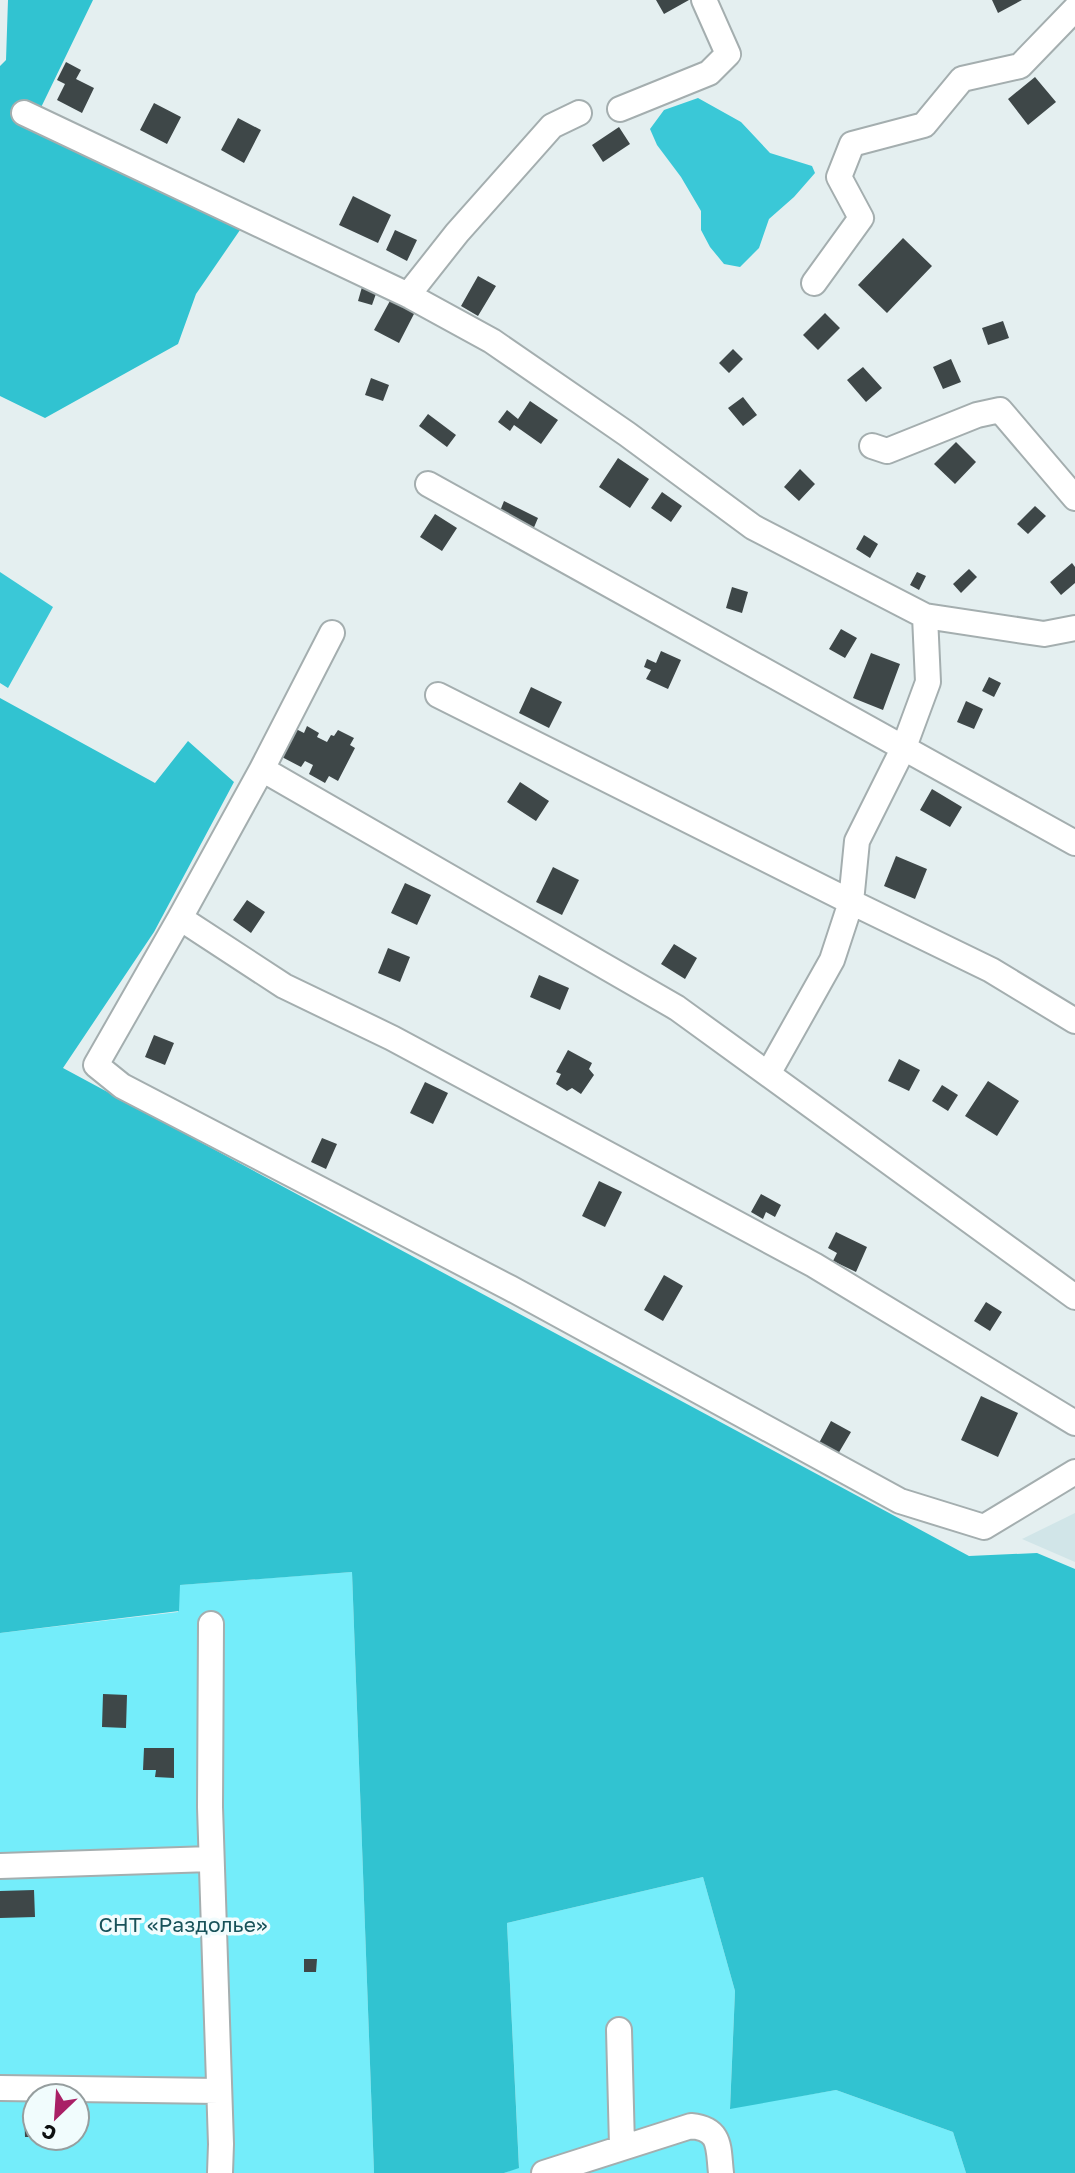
<svg xmlns="http://www.w3.org/2000/svg" width="1075" height="2173" viewBox="0 0 1075 2173" font-family="'Golos Text',sans-serif">
  <style>
    .built { fill: #d1e5e8 }
    .green { fill: #74edfa; fill-rule: evenodd }
    .forest { fill: #31c3d1 }
    .water { fill: #3ac8d7 }
    .building { fill: #3e4748 }
    .lines { fill: none; stroke-linecap: round; stroke-linejoin: round }
    .minor-casing { stroke: #a4aeaf; stroke-width: 28 }
    .minor { stroke: #fff; stroke-width: 24 }
    .labels { text-anchor: middle; dominant-baseline: central; stroke-width: 7; stroke-linejoin: round; paint-order: stroke }
    .park-label { font-size: 21px; fill: #185259; stroke: #f1fcfd }
  </style>
  <rect width="100%" height="100%" fill="#e4eff0"/>
  <path class="built" d="M 1075,1513 L 1075,1562 L 1022,1539 Z"/>
  <path class="green" d="M 352,1572 L 374,2173 L 0,2173 L 0,1633 L 178,1612 L 179,1585 ZM 35,2096 L 77,2096 L 77,2138 L 35,2138 Z
    M 703,1877 L 735,1991 L 730,2108 L 836,2090 L 953,2132 L 966,2173 L 504,2173 L 519,2167 L 507,1923 Z"/>
  <path class="forest" d="M 8,0 L 93,0 L 33,124 L 110,148 L 240,230 L 196,294 L 178,344 L 45,418 L 0,396 L 0,66 L 6,60 Z
    M 0,698 L 155,783 L 188,741 L 234,782 L 154,932 L 63,1068 L 969,1556 L 1037,1553 L 1075,1569 L 1075,2173 L 966,2173 L 953,2132 L 836,2090 L 730,2109 L 735,1991 L 703,1877 L 507,1923 L 519,2168 L 504,2173 L 374,2173 L 352,1572 L 180,1585 L 179,1611 L 0,1633 Z"/>
  <path class="water" d="M 698,98 L 741,122 L 770,153 L 812,166 L 815,173 L 794,197 L 769,219 L 759,248 L 740,267 L 724,264 L 710,247 L 701,230 L 701,211 L 681,177 L 657,145 L 650,129 L 664,110 Z
    M 0,572 L 53,607 L 8,688 L 0,683 Z"/>
  <path class="building" d="M 656,0 L 689,0 L 664,14 Z
    M 992,0 L 1022,0 L 998,13 Z
    M 66,62 L 81,70 L 76,79 L 94,88 L 82,113 L 57,100 L 65,84 L 57,80 Z
    M 1035,77 L 1056,102 L 1028,125 L 1008,99 Z
    M 154,103 L 181,117 L 167,144 L 140,130 Z
    M 238,118 L 261,130 L 244,163 L 221,150 Z
    M 619,127 L 630,144 L 603,162 L 592,145 Z
    M 353,196 L 391,215 L 378,243 L 339,225 Z
    M 395,230 L 417,240 L 407,261 L 386,250 Z
    M 903,238 L 932,266 L 887,313 L 858,285 Z
    M 478,276 L 496,286 L 478,316 L 461,306 Z
    M 362,287 L 377,291 L 372,305 L 358,301 Z
    M 391,299 L 415,312 L 399,343 L 374,330 Z
    M 825,313 L 840,328 L 818,350 L 803,335 Z
    M 1003,321 L 1009,338 L 988,345 L 982,328 Z
    M 733,349 L 743,359 L 729,373 L 719,363 Z
    M 951,359 L 961,382 L 943,389 L 933,367 Z
    M 863,367 L 882,388 L 866,402 L 847,380 Z
    M 371,378 L 389,385 L 383,401 L 365,395 Z
    M 743,397 L 757,415 L 743,426 L 728,408 Z
    M 530,401 L 558,420 L 541,444 L 514,425 L 510,431 L 498,422 L 507,410 L 518,419 Z
    M 428,414 L 456,435 L 447,447 L 419,426 Z
    M 956,442 L 976,462 L 955,484 L 934,464 Z
    M 618,458 L 649,479 L 630,508 L 599,487 Z
    M 800,469 L 815,484 L 799,501 L 784,487 Z
    M 662,492 L 682,506 L 671,522 L 651,508 Z
    M 504,501 L 538,518 L 532,532 L 498,516 Z
    M 1035,506 L 1046,516 L 1028,534 L 1017,524 Z
    M 435,514 L 457,528 L 442,551 L 420,537 Z
    M 864,535 L 878,544 L 870,558 L 856,549 Z
    M 1072,563 L 1075,567 L 1075,583 L 1061,595 L 1050,582 Z
    M 969,569 L 977,577 L 961,593 L 953,584 Z
    M 917,572 L 926,576 L 919,590 L 910,585 Z
    M 732,587 L 748,592 L 742,613 L 726,608 Z
    M 841,629 L 857,638 L 845,658 L 829,649 Z
    M 661,651 L 681,660 L 668,689 L 646,679 L 651,670 L 644,667 L 647,659 L 656,663 Z
    M 871,653 L 900,664 L 883,710 L 853,698 Z
    M 989,677 L 1001,683 L 994,697 L 982,691 Z
    M 531,687 L 562,702 L 549,728 L 519,713 Z
    M 966,701 L 983,709 L 974,729 L 957,722 Z
    M 307,726 L 319,733 L 317,737 L 327,742 L 331,735 L 334,736 L 338,730 L 354,738 L 350,745 L 355,748 L 338,781 L 329,776 L 325,783 L 309,774 L 313,765 L 305,761 L 301,767 L 280,756 L 294,728 L 304,733 Z
    M 520,782 L 549,801 L 536,821 L 507,802 Z
    M 932,789 L 962,807 L 950,827 L 920,810 Z
    M 896,856 L 927,869 L 915,899 L 884,886 Z
    M 553,867 L 579,880 L 562,915 L 536,902 Z
    M 405,883 L 431,895 L 417,925 L 391,913 Z
    M 247,900 L 265,912 L 251,933 L 233,920 Z
    M 674,944 L 697,958 L 685,979 L 661,964 Z
    M 388,948 L 410,957 L 400,982 L 378,973 Z
    M 539,975 L 569,988 L 560,1010 L 530,997 Z
    M 154,1035 L 174,1043 L 165,1065 L 145,1057 Z
    M 568,1050 L 592,1063 L 589,1069 L 594,1075 L 581,1094 L 572,1088 L 567,1091 L 556,1084 L 561,1074 L 556,1072 Z
    M 899,1059 L 920,1070 L 909,1091 L 888,1081 Z
    M 988,1081 L 1019,1101 L 997,1136 L 965,1116 Z
    M 425,1082 L 448,1093 L 433,1124 L 410,1113 Z
    M 942,1085 L 958,1095 L 948,1111 L 932,1101 Z
    M 322,1138 L 337,1144 L 326,1169 L 311,1162 Z
    M 599,1181 L 622,1192 L 605,1227 L 582,1216 Z
    M 761,1194 L 781,1205 L 775,1217 L 766,1212 L 763,1219 L 751,1212 Z
    M 836,1232 L 867,1247 L 856,1272 L 833,1261 L 837,1253 L 828,1248 Z
    M 664,1275 L 683,1286 L 663,1321 L 644,1310 Z
    M 986,1302 L 1002,1312 L 990,1331 L 974,1321 Z
    M 981,1396 L 1018,1413 L 998,1457 L 961,1440 Z
    M 831,1421 L 851,1432 L 838,1454 L 819,1443 Z
    M 103,1694 L 127,1695 L 126,1728 L 102,1727 Z
    M 144,1748 L 174,1748 L 174,1778 L 155,1777 L 156,1770 L 143,1770 Z
    M 34,1890 L 35,1917 L 0,1918 L 0,1891 Z
    M 304,1959 L 317,1959 L 316,1972 L 304,1972 Z
    M 24,2107 L 35,2107 L 35,2137 L 25,2137 Z"/>
  <g class="lines">
    <defs>
      <path id="minor" d="M 620,109 L 709,73 L 728,54 L 704,0
        M 24,113 L 408,295 L 492,341 L 627,434 L 753,527 L 925,616 L 1044,634 L 1075,628
        M 814,283 L 861,218 L 839,177 L 852,144 L 924,125 L 962,79 L 1020,66 L 1075,9
        M 408,295 L 457,233 L 552,126 L 579,113
        M 872,446 L 887,451 L 977,415 L 1000,410 L 1075,498
        M 428,484 L 1075,843
        M 332,633 L 262,769 L 677,1008 L 1075,1297
        M 438,695 L 851,902 L 857,841 L 904,747 L 928,682 L 925,616
        M 262,769 L 180,918 L 96,1065 L 122,1086 L 510,1288 L 900,1501 L 984,1527 L 1075,1472
        M 180,918 L 284,986 L 392,1038 L 814,1265 L 1075,1423
        M 768,1074 L 832,960 L 851,902 L 991,970 L 1075,1021
        M 211,1624 L 210,1807 L 221,2144 L 220,2173
        M 0,1866 L 211,1859
        M 619,2030 L 622,2146
        M 0,2088 L 219,2091
        M 544,2173 L 691,2126 C 722,2129 718,2148 721,2173"/>
    </defs>
    <use href="#minor" class="minor-casing"/>
    <use href="#minor" class="minor"/>
  </g>
  <g class="labels">
    <g class="park-label">
      <text x="183" y="1924">СНТ «Раздолье»</text>
    </g>
  </g>
  <g transform="translate(56 2117) rotate(205)"><circle r="33" fill="#f1fcfd" stroke="#969e9f" stroke-width="2"/>
  <path d="M0-5L12 26L0 18L-12 26Z" fill="#a92066"/>
  <text y="-10" font-size="19" font-weight="bold" text-anchor="middle" fill="#0d1011">С</text>
  </g>
</svg>
